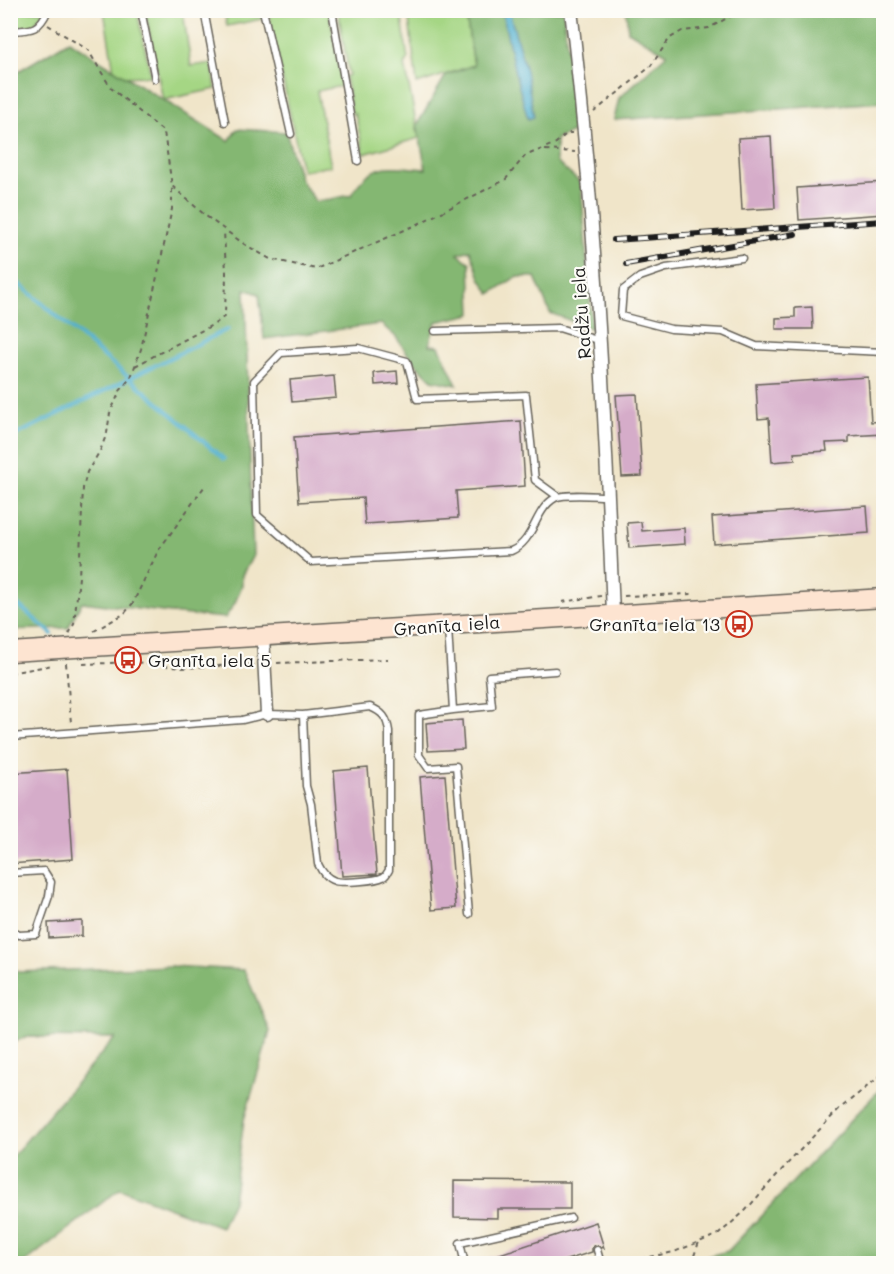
<svg xmlns="http://www.w3.org/2000/svg" width="894" height="1274" viewBox="0 0 894 1274" font-family="Mali,sans-serif">
  <style>
    .green { fill: #a5d684; stroke: #607950; stroke-width: 1.5 }
    .forest { fill: #84b772; stroke: #506a47; stroke-width: 1.5 }
    .water { fill: #51b0cf; stroke: #366676; stroke-width: 1.5 }
    .lines { fill: none; stroke-linecap: round; stroke-linejoin: round }
    .stream { stroke: #51b0cf; stroke-width: 4 }
    .building { fill: #d5acc9 }
    .lane-casing { stroke: #666259; stroke-width: 9 }
    .street-casing { stroke: #666259; stroke-width: 15 }
    .secondary-casing { stroke: #666259; stroke-width: 21 }
    .path { stroke: #666259; stroke-width: 2; stroke-dasharray: 4.5 4.5; stroke-linecap: butt }
    .lane { stroke: #fff; stroke-width: 6 }
    .street { stroke: #fff; stroke-width: 12 }
    .secondary { stroke: #fde4d1; stroke-width: 18 }
    .rail-casing { stroke: #1c1c1c; stroke-width: 6 }
    .rail { stroke: #fdfcf7; stroke-width: 4; stroke-dasharray: 11; stroke-linecap: butt }
    .labels { text-anchor: middle; dominant-baseline: central; stroke-width: 4.5; stroke-linejoin: round; paint-order: stroke }
    .street-label { font-size: 18px; fill: #1c1c1c; stroke: #fdfcf7 }
    .poi-label { font-size: 18px; fill: #1c1c1c; stroke: #fdfcf7; text-anchor: end }
  </style>
  <rect width="100%" height="100%" fill="#fdfcf7"/>
  <filter id="ink" filterUnits="userSpaceOnUse"><feTurbulence type="fractalNoise" baseFrequency=".0167" numOctaves="2"/><feDisplacementMap in="SourceGraphic" scale="12" xChannelSelector="R" yChannelSelector="G"/><feConvolveMatrix kernelMatrix="1 2 1 2 8 2 1 2 1" color-interpolation-filters="sRGB"/></filter>
  <filter id="wash" filterUnits="userSpaceOnUse"><feTurbulence type="fractalNoise" baseFrequency=".008" numOctaves="4" result="noise"/><feDisplacementMap in="SourceGraphic" scale="24" xChannelSelector="R" yChannelSelector="G"/><feGaussianBlur stdDeviation="1.35" result="paint"/><feColorMatrix in="noise" values="0 0 0 0 0 0 0 0 0 0 0 0 0 0 0 0 0 1.4 0 .05"/><feComposite in="paint" operator="in"/></filter>
  <g filter="url(#wash)">
    <rect width="100%" height="100%" fill="#f0e5c9"/>
    <path class="green" d="M 11,11 L 44,11 L 33,26 L 11,28 Z
      M 104,11 L 137,11 L 151,76 L 115,77 Z
      M 145,11 L 183,11 L 191,66 L 212,63 L 216,89 L 163,100 Z
      M 224,11 L 260,11 L 262,19 L 227,26 Z
      M 268,11 L 329,11 L 342,86 L 317,91 L 331,166 L 302,171 Z
      M 338,11 L 401,11 L 408,60 L 405,65 L 419,138 L 364,154 L 355,114 L 352,114 L 345,77 L 349,75 Z
      M 408,11 L 465,11 L 474,65 L 417,84 Z"/>
    <path class="forest" d="M 465,11 L 563,11 L 577,130 L 556,139 L 556,162 L 581,183 L 592,329 L 550,313 L 535,277 L 516,277 L 490,294 L 480,278 L 470,250 L 458,254 L 470,263 L 472,314 L 436,322 L 429,345 L 439,346 L 457,385 L 432,380 L 412,360 L 396,337 L 381,324 L 264,339 L 259,294 L 245,289 L 253,556 L 242,575 L 242,585 L 235,603 L 225,618 L 179,614 L 82,602 L 68,628 L 11,630 L 10,76 L 69,41 L 229,141 L 237,129 L 286,132 L 300,179 L 316,202 L 351,195 C 373,159 389,167 426,169 L 417,125 L 446,75 L 474,65 Z
      M 626,11 L 883,11 L 883,102 L 614,120 L 619,98 L 667,54 L 628,31 Z
      M 10,966 L 19,972 L 171,966 L 244,970 L 270,1031 L 244,1120 L 233,1201 L 221,1227 L 120,1189 L 24,1263 L 11,1263 L 11,1158 L 115,1038 L 25,1037 L 11,1044 Z
      M 883,1086 L 883,1263 L 681,1263 L 728,1251 Z"/>
    <path class="water" d="M 502,11 L 509,11 L 526,71 L 534,117 L 528,119 L 515,73 Z"/>
    <g class="lines">
      <path class="stream" d="M 10,276 L 224,459
        M 10,438 L 228,329
        M 10,598 L 52,634"/>
    </g>
    <g id="blocks">
      <path class="building" d="M 771,136 L 775,208 L 742,210 L 738,138 Z
        M 884,182 L 884,214 L 799,220 L 797,188 Z
        M 812,307 L 813,329 L 776,329 L 776,318 L 795,317 L 795,308 Z
        M 397,371 L 398,383 L 375,385 L 374,373 Z
        M 334,376 L 336,398 L 292,402 L 290,380 Z
        M 868,377 L 871,422 L 884,421 L 884,434 L 849,436 L 849,442 L 826,443 L 827,451 L 794,453 L 795,460 L 772,462 L 769,418 L 758,419 L 756,384 Z
        M 637,394 L 642,476 L 622,477 L 616,395 Z
        M 521,421 L 525,486 L 456,491 L 458,518 L 365,524 L 363,498 L 299,502 L 294,437 Z
        M 867,506 L 869,533 L 714,544 L 712,517 Z
        M 641,522 L 642,531 L 684,528 L 685,544 L 629,548 L 627,523 Z
        M 462,720 L 464,749 L 428,751 L 426,723 Z
        M 368,768 L 377,874 L 342,876 L 334,771 Z
        M 67,769 L 73,859 L 10,864 L 10,773 Z
        M 445,775 L 456,908 L 431,910 L 420,777 Z
        M 82,921 L 82,936 L 49,938 L 48,923 Z
        M 454,1181 L 570,1182 L 570,1209 L 498,1209 L 498,1218 L 454,1217 Z
        M 596,1222 L 604,1248 L 595,1245 L 592,1248 L 592,1252 L 557,1263 L 476,1263 L 476,1262 Z"/>
    </g>
  </g>
  <g filter="url(#ink)">
    <use href="#blocks" fill-opacity="0" stroke="#666259" stroke-width="1.5"/>
    <g class="lines">
      <defs>
        <path id="lane" d="M 141,10 L 155,79
          M 204,10 L 225,122
          M 263,10 L 291,134
          M 332,10 L 358,161
          M 10,31 C 31,30 39,31 48,10
          M 742,258 L 666,268 L 640,277 L 623,290 L 621,316 L 671,329 L 723,332 L 756,346 L 884,352
          M 435,331 L 559,328 L 600,341
          M 557,496 L 535,480 L 526,395 L 417,399 L 407,361 L 358,348 L 281,353 L 254,381 L 257,515 L 311,562 L 511,551 C 535,541 534,510 555,498 C 564,493 596,496 608,496
          M 448,628 L 453,710 L 419,715 L 419,755 L 428,768 L 456,766 L 469,914
          M 453,710 L 492,706 L 489,676 L 555,671
          M 10,737 L 242,720 L 267,714 L 303,715 L 370,707 C 383,712 387,718 389,731 L 389,870 C 387,873 386,876 383,877 C 376,881 342,883 335,881 C 326,878 322,872 318,864 L 311,804 L 306,786 L 303,715
          M 10,873 L 44,871 L 51,882 L 49,896 L 36,934 L 19,935 L 10,930
          M 597,1250 L 601,1264
          M 465,1264 L 460,1243 L 571,1218"/>
        <path id="street" d="M 571,10 C 595,211 605,412 613,614
          M 263,636 L 267,714"/>
        <path id="secondary" d="M 10,652 L 884,598"/>
      </defs>
      <use href="#lane" class="lane-casing"/>
      <use href="#street" class="street-casing"/>
      <use href="#secondary" class="secondary-casing"/>
      <path class="path" d="M 48,25 L 88,50 L 111,88 L 164,132 L 172,186 L 206,216 L 244,244 L 270,259 L 316,269 L 416,225 L 505,180 L 525,156 L 556,143 L 567,133 L 572,133
        M 594,112 L 650,67 L 670,38 L 682,31 L 709,28 L 742,10
        M 545,150 L 575,152
        M 135,366 L 216,323 L 225,316 L 226,273 L 224,230
        M 624,596 L 694,594
        M 562,602 L 601,596
        M 94,631 L 124,614 L 133,603 L 158,551 L 204,487
        M 69,634 L 74,624 L 79,577 L 83,488 L 87,472 L 100,451 L 107,433 L 110,413 L 120,391 L 131,377 L 141,349 L 172,209 L 172,187
        M 66,663 L 71,723
        M 277,663 L 388,659
        M 83,664 L 135,662 L 181,668 L 254,664
        M 10,673 L 53,665
        M 614,1264 L 674,1252 L 719,1234 L 746,1210 L 776,1176 L 838,1110 L 884,1073
        M 691,1264 L 699,1242"/>
      <use href="#lane" class="lane"/>
      <use href="#street" class="street"/>
      <use href="#secondary" class="secondary"/>
      <defs>
        <path id="rail" d="M 614,240 L 884,221
          M 626,264 L 795,234"/>
      </defs>
      <use href="#rail" class="rail-casing"/>
      <use href="#rail" class="rail"/>
    </g>
  </g>
  <defs>
    <symbol id="bus-ring" viewBox="-11 -11 22 22"><circle r="9.5" fill="#fdfcf7" stroke="#c8321e" stroke-width="1.5"/><path d="M-5-6H5V4H4V6H2V4H-2V6H-4V4H-5ZM-3.5-4V0h7V-4ZM-3.5 1.2v1.5H-2V1.2ZM2 1.2v1.5H3.5V1.2Z" fill="#c8321e"/></symbol>
  </defs>
  <g fill-rule="evenodd">
    <use href="#bus-ring" x="724" y="609" width="30" height="30"/>
    <use href="#bus-ring" x="113" y="645" width="30" height="30"/>
  </g>
  <g class="labels">
    <g class="street-label">
      <text transform="translate(581 313) rotate(-94)">Radžu iela</text>
      <text transform="translate(447 625) rotate(-4)">Granīta iela</text>
    </g>
    <g class="poi-label">
      <text x="720" y="624">Granīta iela 13</text>
      <text x="148" y="660" text-anchor="start">Granīta iela 5</text>
    </g>
  </g>
  <rect width="894" height="1274" fill="none" stroke="#fdfcf7" stroke-width="36"/>
</svg>
